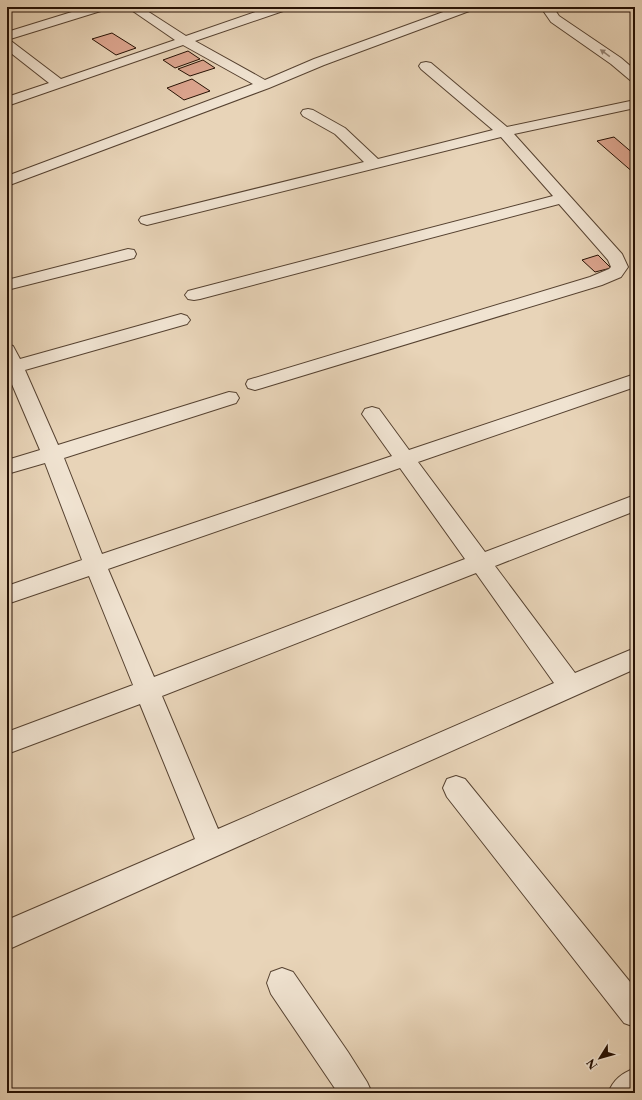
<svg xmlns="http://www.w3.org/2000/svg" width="642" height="1100" viewBox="0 0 642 1100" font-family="'Libre Caslon Text',serif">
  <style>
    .building { fill: #dda690; stroke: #261104 }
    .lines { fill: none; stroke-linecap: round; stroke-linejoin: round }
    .minor-casing { stroke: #564231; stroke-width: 2 }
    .tertiary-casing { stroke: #564231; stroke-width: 2 }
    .minor { fill: #f0e3d1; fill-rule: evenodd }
    .tertiary { fill: #f0e3d1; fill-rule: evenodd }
    .oneway { fill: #958475 }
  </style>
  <rect width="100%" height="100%" fill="#e8d4b8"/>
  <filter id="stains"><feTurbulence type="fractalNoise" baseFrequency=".005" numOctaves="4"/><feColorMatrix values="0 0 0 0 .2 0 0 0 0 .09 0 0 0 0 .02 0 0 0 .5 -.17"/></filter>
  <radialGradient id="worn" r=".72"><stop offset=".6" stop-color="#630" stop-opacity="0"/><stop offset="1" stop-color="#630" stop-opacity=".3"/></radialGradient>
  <path class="building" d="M 112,33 L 136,48 L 116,55 L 92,39 Z
    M 188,51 L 200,59 L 175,68 L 163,60 Z
    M 203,60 L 215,68 L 190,76 L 178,69 Z
    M 192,79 L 210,91 L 184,100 L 167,88 Z
    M 614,137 L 635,155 L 635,174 L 597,141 Z
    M 598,255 L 611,268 L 595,272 L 582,260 Z"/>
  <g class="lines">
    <defs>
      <path id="minor" d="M 88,7 L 106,7 L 104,10 L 7,40 L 7,32 Z
        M 127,7 L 141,7 L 186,36 L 270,7 L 288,7 L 286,10 L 195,41 L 265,80 L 314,59 L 457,7 L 474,7 L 472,10 L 324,65 L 269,88 L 7,186 L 7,176 L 253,84 L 183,45 L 7,106 L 7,97 L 49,83 L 7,50 L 7,40 L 11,41 L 61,79 L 175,40 Z
        M 426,62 L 431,63 L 507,127 L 635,100 L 635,108 L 514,134 L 622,254 L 628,267 L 621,277 L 602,285 L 262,388 L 255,390 L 248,388 L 246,384 L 248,380 L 590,277 L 609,269 L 611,267 L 608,260 L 559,204 L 200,299 L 194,300 L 188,299 L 185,295 L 188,291 L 553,196 L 501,137 L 147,225 L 141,223 L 139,220 L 141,217 L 364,162 L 335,134 L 303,116 L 301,113 L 303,110 L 308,109 L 313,110 L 345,128 L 378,159 L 493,130 L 421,69 L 419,66 L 421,63 Z
        M 128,249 L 134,250 L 136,254 L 134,258 L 7,290 L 7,280 Z
        M 181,314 L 187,316 L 190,320 L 187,324 L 25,370 L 58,445 L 229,392 L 236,393 L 239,398 L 236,403 L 64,458 L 102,554 L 392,456 L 362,414 L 365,409 L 372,407 L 379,409 L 409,450 L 635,374 L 635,387 L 418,462 L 485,552 L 635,495 L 635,511 L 495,566 L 575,673 L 635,648 L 635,669 L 7,950 L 7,920 L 195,839 L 140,704 L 7,754 L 7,732 L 133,685 L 89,576 L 7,604 L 7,586 L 82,560 L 45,463 L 7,474 L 7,460 L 40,450 L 8,375 L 7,375 L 7,344 L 13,346 L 20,359 ZM 400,468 L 465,559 L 154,677 L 108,569 ZM 476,573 L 554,683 L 218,829 L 162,696 Z
        M 456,776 L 465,779 L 635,988 L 635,1027 L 624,1023 L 447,797 L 443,788 L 447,779 Z
        M 282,968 L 293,972 L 348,1052 L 367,1082 L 372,1093 L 338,1093 L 271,994 L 267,983 L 271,972 Z
        M 635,1068 L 635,1093 L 608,1093 C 614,1079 621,1074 635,1068 Z"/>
      <path id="tertiary" d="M 543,7 L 553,7 L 559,16 L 621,58 L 635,70 L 635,81 L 630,80 L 611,64 L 551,22 L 542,9 Z"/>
    </defs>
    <use href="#minor" class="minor-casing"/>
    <use href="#tertiary" class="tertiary-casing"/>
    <use href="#minor" class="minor"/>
    <use href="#tertiary" class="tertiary"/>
  </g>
  <defs><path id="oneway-solid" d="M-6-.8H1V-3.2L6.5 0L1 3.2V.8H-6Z"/></defs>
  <use class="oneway" href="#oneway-solid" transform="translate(605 53) rotate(-144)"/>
  <rect width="642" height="1100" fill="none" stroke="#e8d4b8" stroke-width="24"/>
  <rect x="8" y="8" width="626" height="1084" fill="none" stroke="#261104" stroke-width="2"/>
  <rect x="12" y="12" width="618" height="1076" fill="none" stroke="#261104"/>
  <g transform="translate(600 1058) rotate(233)" stroke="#f0e3d1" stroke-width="3" paint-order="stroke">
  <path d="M0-3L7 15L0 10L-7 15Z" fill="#261104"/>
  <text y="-6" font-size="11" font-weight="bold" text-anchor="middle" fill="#261104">N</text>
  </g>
  <rect width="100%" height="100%" filter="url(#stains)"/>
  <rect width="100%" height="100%" fill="url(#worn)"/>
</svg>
